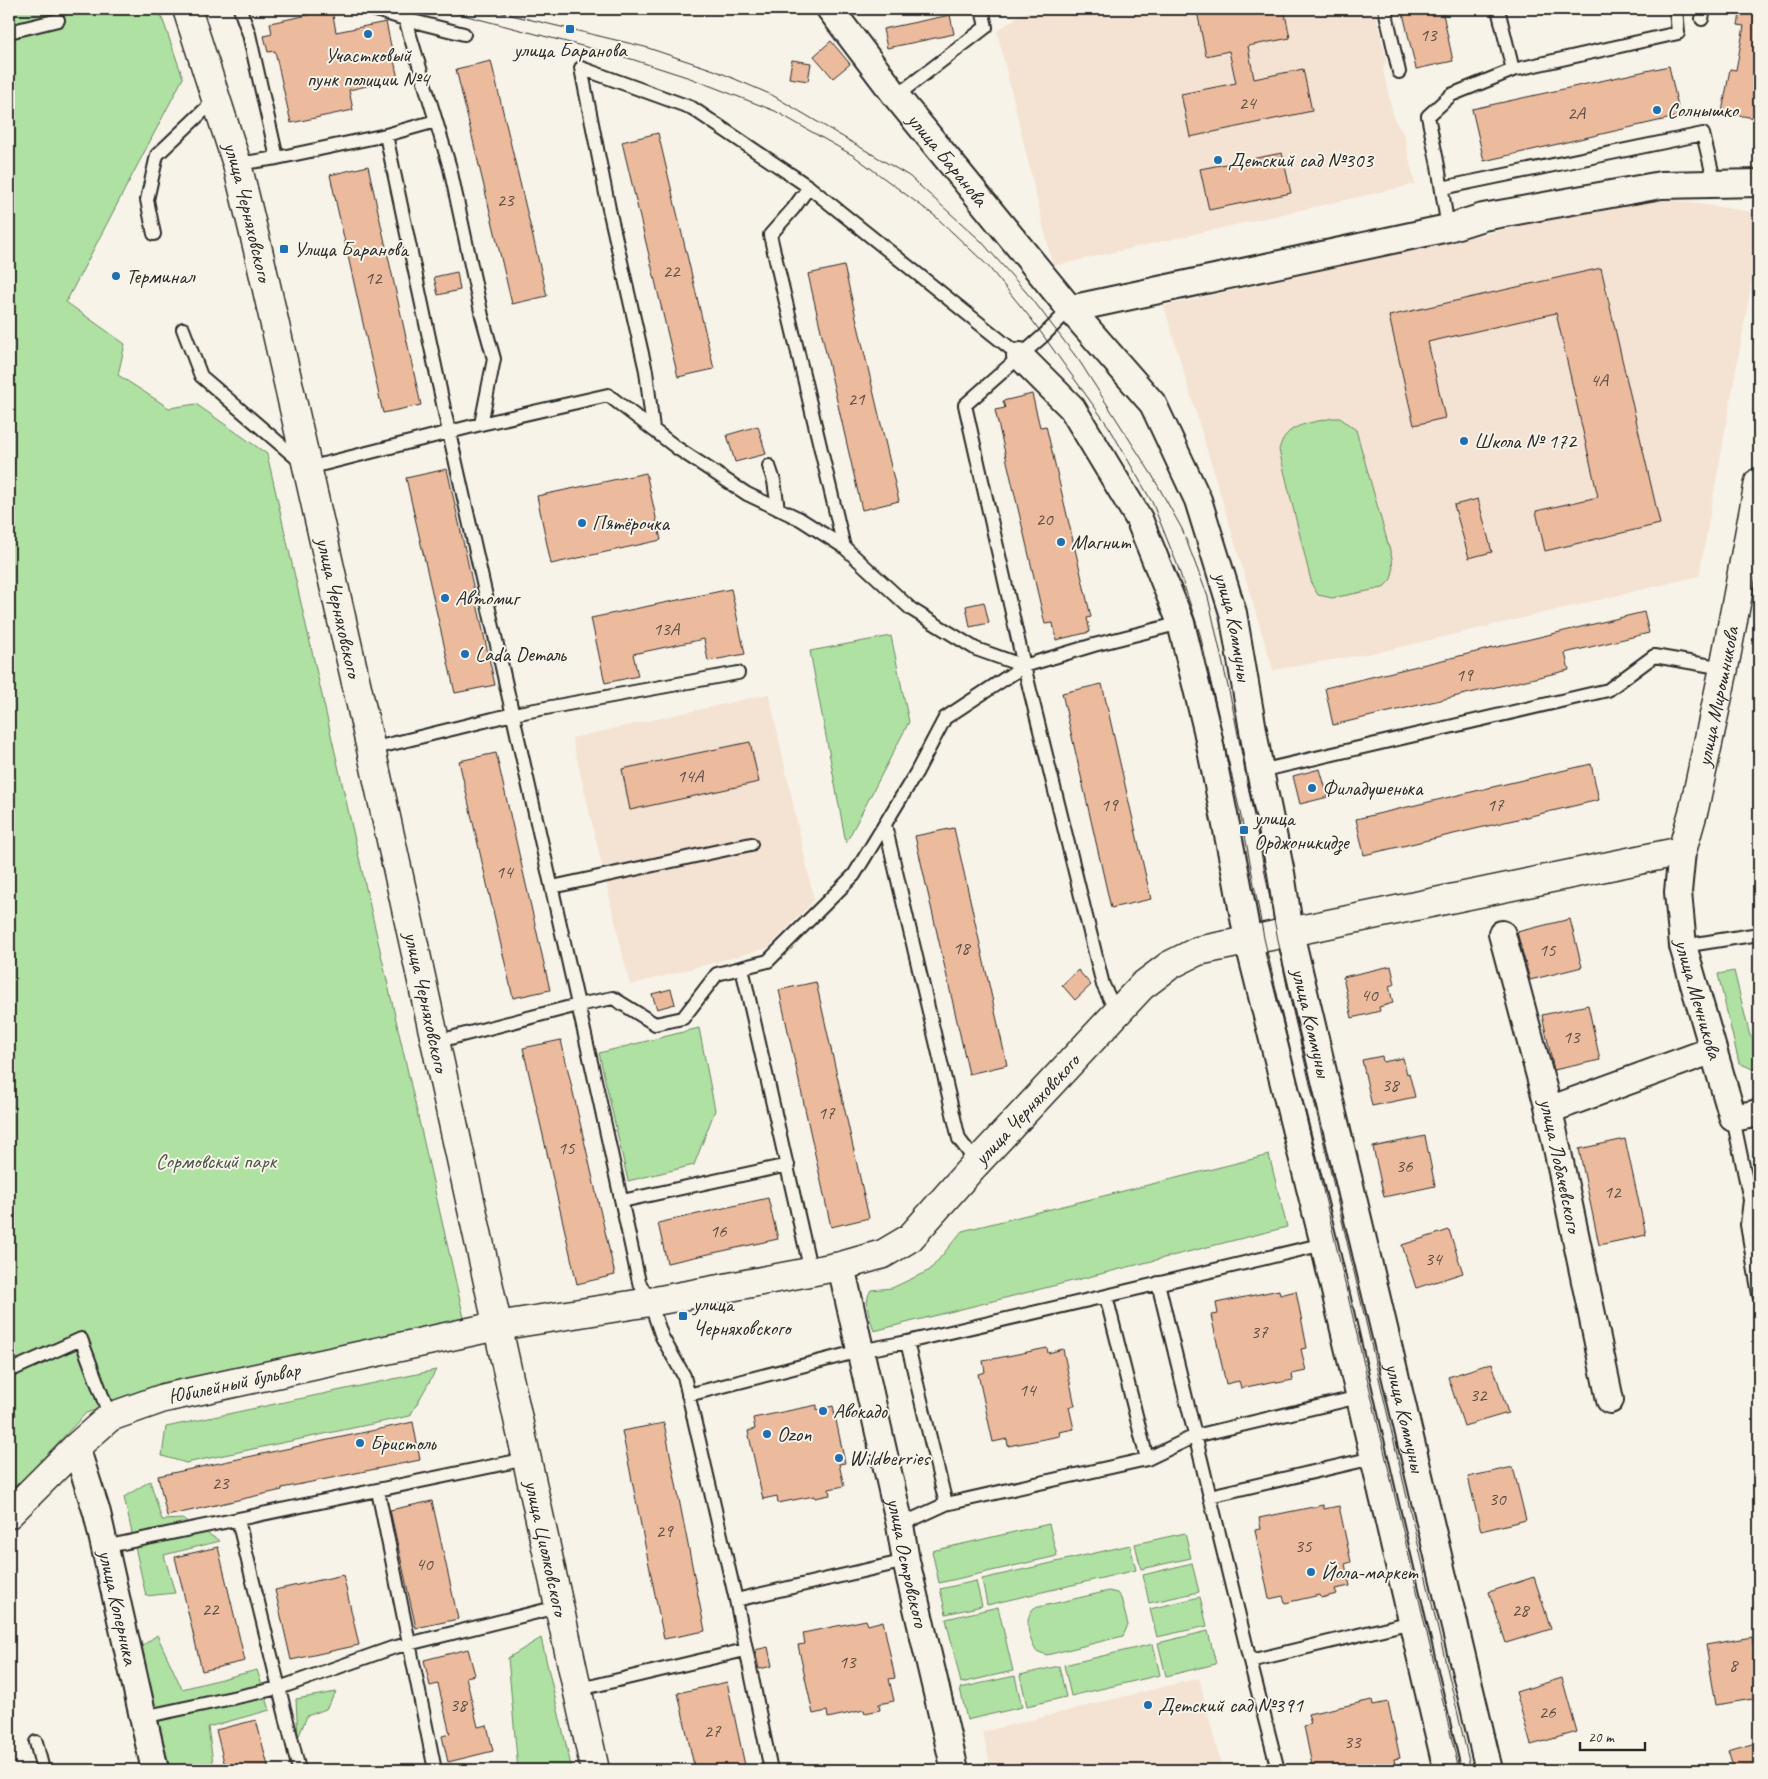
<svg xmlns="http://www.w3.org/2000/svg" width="1768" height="1779" viewBox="0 0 1768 1779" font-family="Caveat,sans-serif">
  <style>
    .built { fill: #f4e2d2 }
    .green { fill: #aee1a2; stroke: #6c8666 }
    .building { fill: #ecbb9d; stroke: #2b2b2b }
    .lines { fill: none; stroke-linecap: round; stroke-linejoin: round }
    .service-casing { stroke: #2b2b2b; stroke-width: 16 }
    .minor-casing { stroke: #2b2b2b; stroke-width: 30 }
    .tertiary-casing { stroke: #2b2b2b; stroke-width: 31 }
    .secondary-casing { stroke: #2b2b2b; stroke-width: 31 }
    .service { stroke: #f7f3e8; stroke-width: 12 }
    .minor { stroke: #f7f3e8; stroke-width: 26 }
    .tertiary { stroke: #f7f3e8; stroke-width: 28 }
    .secondary { stroke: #f7f3e8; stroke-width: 28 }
    .tram { stroke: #2b2b2b; stroke-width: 1 }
    .poi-dot { fill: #1f6fb2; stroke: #f7f3e8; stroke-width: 2 }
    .labels { text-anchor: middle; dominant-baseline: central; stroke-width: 4; stroke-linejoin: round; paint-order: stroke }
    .number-label { font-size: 19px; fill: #5b4f48 }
    .poi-label { font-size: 21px; fill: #2b2b2b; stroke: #f7f3e8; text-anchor: start }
    .street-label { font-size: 21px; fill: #2b2b2b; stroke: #f7f3e8 }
    .park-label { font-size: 21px; fill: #4c5849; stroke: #f7f3e8 }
  </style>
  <rect width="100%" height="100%" fill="#f7f3e8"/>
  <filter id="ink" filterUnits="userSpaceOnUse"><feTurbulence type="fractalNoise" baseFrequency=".02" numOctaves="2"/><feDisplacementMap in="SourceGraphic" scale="10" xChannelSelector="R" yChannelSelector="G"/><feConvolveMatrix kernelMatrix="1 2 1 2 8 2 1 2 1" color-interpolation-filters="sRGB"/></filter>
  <g filter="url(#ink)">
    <path class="built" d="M 1029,9 L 1375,9 L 1386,59 L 1383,70 L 1394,119 L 1404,135 L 1415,184 L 1053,266 L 997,31 Z
      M 1650,197 L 1759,213 L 1759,231 L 1749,297 L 1699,576 L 1384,651 L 1273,670 L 1164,306 Z
      M 769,694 L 814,900 L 768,948 L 630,985 L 572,738 Z
      M 1199,1678 L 1222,1770 L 991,1770 L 983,1732 Z"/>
    <path class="green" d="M 9,9 L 159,9 L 183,78 L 66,302 L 125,344 L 118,375 L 169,408 L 196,404 L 267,454 L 464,1318 L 153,1391 L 86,1413 L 9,1495 Z
      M 1332,418 L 1340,418 L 1356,430 L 1392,558 L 1393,571 L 1391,579 L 1383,588 L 1332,598 L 1318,595 L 1312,585 L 1279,450 C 1285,423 1308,424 1332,418 Z
      M 891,636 L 909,722 L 846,843 L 810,651 Z
      M 1734,971 L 1750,1036 L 1759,1041 L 1759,1072 L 1739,1063 L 1718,974 Z
      M 699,1028 L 715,1110 L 694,1165 L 628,1181 L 599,1053 Z
      M 1269,1155 L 1287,1227 L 874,1331 C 870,1318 863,1302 871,1290 L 892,1288 L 930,1270 L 962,1231 Z
      M 436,1370 L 410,1416 L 186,1463 L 162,1456 L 166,1427 Z
      M 150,1481 L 162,1520 L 183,1519 L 220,1541 L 164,1555 L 175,1593 L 146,1596 L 124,1497 Z
      M 1049,1524 L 1057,1556 L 939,1583 L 932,1551 Z
      M 1185,1533 L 1191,1558 L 1141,1569 L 1135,1544 Z
      M 1130,1545 L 1136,1570 L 987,1605 L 982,1579 Z
      M 1192,1563 L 1199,1592 L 1149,1603 L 1143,1575 Z
      M 976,1581 L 982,1606 L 946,1614 L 940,1589 Z
      M 1109,1591 L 1117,1593 L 1121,1598 L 1128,1625 L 1123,1636 L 1047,1655 L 1036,1651 C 1029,1639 1023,1618 1034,1608 Z
      M 1200,1597 L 1207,1626 L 1157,1637 L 1150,1609 Z
      M 998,1607 L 1013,1671 L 961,1683 L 946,1619 Z
      M 1208,1631 L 1216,1664 L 1166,1676 L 1158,1643 Z
      M 157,1635 L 182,1689 L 257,1670 L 270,1710 L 208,1727 L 214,1770 L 170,1770 L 142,1646 Z
      M 541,1638 L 572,1770 L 518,1770 L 508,1658 Z
      M 1153,1644 L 1160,1675 L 1071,1696 L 1064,1665 Z
      M 1059,1666 L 1066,1697 L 1027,1706 L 1020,1675 Z
      M 1015,1676 L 1022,1707 L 967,1720 L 960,1688 Z
      M 336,1692 L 326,1709 L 307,1716 L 298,1738 L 296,1699 Z"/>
    <path class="building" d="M 1207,9 L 1284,9 L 1290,38 L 1248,46 L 1254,79 L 1303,69 L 1312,111 L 1190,137 L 1181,94 L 1236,83 L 1229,51 L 1206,56 L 1197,11 Z
      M 1402,9 L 1442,9 L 1453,61 L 1416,69 Z
      M 1741,9 L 1759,9 L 1759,119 L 1722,112 L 1730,69 L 1736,70 L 1744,26 L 1738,25 Z
      M 332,10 L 336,32 L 386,22 L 398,79 L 349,90 L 353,110 L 291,123 L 275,51 L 268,52 L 264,36 L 272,34 L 270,23 Z
      M 950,15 L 954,34 L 887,48 L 883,29 Z
      M 831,41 L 850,64 L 833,78 L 814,56 Z
      M 792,60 L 811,63 L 808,81 L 789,78 Z
      M 491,61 L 547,296 L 512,304 L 456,69 Z
      M 1669,66 L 1680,116 L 1484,161 L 1472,109 Z
      M 658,133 L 714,369 L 678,377 L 622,142 Z
      M 1282,153 L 1291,193 L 1209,210 L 1200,169 Z
      M 368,166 L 421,405 L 383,413 L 330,175 Z
      M 844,266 L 899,501 L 862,510 L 808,274 Z
      M 1601,268 L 1660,524 L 1545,551 L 1536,511 L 1598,497 L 1556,313 L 1428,342 L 1445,418 L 1414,425 L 1389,316 Z
      M 457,272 L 460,290 L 438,295 L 434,277 Z
      M 1032,394 L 1040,427 L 1046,426 L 1091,617 L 1087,618 L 1090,632 L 1056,640 L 1053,623 L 1045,624 L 995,410 L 1005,408 L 1003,401 Z
      M 758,426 L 766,454 L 735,462 L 727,435 Z
      M 447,469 L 495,685 L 455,693 L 406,478 Z
      M 646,473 L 661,540 L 551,564 L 537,496 Z
      M 1478,499 L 1492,552 L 1469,558 L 1454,505 Z
      M 731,589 L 745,654 L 708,661 L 704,639 L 633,654 L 638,676 L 605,683 L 591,618 Z
      M 984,602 L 989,623 L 970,627 L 966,606 Z
      M 1644,612 L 1649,633 L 1565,653 L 1569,670 L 1333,725 L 1325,688 Z
      M 1102,684 L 1151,899 L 1111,908 L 1062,693 Z
      M 750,742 L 759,782 L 630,810 L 622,769 Z
      M 496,753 L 550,990 L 513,998 L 459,761 Z
      M 1591,764 L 1599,800 L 1364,855 L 1356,819 Z
      M 1320,769 L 1328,797 L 1300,804 L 1293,776 Z
      M 954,828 L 1007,1065 L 969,1074 L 915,836 Z
      M 1570,919 L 1582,967 L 1530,980 L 1517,932 Z
      M 1391,966 L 1395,984 L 1389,986 L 1393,1003 L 1379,1007 L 1380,1011 L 1352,1018 L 1343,977 Z
      M 1078,970 L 1091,985 L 1075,1000 L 1062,985 Z
      M 816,982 L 869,1218 L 831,1227 L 779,990 Z
      M 671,989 L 675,1004 L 657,1009 L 652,994 Z
      M 1588,1005 L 1600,1060 L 1554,1070 L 1542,1015 Z
      M 561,1040 L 615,1275 L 577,1284 L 523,1048 Z
      M 1382,1056 L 1383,1062 L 1403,1058 L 1407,1074 L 1409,1073 L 1415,1097 L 1372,1106 L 1362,1060 Z
      M 1425,1136 L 1435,1186 L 1384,1197 L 1373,1147 Z
      M 1625,1139 L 1646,1235 L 1599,1245 L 1579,1149 Z
      M 768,1198 L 778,1239 L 667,1263 L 658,1223 Z
      M 1449,1230 L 1463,1273 L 1416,1288 L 1402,1245 Z
      M 1279,1290 L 1280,1295 L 1296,1291 L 1307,1348 L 1301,1349 L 1306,1371 L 1292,1374 L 1293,1380 L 1277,1383 L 1276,1381 L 1241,1388 L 1239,1381 L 1226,1384 L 1211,1315 L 1218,1314 L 1216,1303 Z
      M 1047,1348 L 1048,1353 L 1063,1349 L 1075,1406 L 1069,1407 L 1074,1429 L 1059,1432 L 1060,1436 L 1008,1446 L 1007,1439 L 993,1442 L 978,1374 L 985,1372 L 983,1361 Z
      M 1492,1363 L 1508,1413 L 1464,1426 L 1448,1377 Z
      M 817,1405 L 817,1410 L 833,1406 L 845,1463 L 839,1464 L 844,1486 L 829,1489 L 830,1495 L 815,1498 L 814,1496 L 778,1503 L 777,1496 L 763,1499 L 748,1431 L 755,1429 L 753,1418 Z
      M 413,1422 L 420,1460 L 282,1488 L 282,1490 L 167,1516 L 158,1476 Z
      M 664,1423 L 705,1631 L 664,1639 L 622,1431 Z
      M 1513,1467 L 1526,1520 L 1481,1531 L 1468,1477 Z
      M 432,1501 L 458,1619 L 416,1628 L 390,1510 Z
      M 1323,1505 L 1324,1509 L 1339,1506 L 1351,1562 L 1345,1564 L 1350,1586 L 1335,1589 L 1337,1594 L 1321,1598 L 1320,1595 L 1285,1603 L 1283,1596 L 1269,1599 L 1255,1530 L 1261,1529 L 1259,1518 Z
      M 218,1547 L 245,1661 L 202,1671 L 175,1557 Z
      M 343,1575 L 359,1645 L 291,1660 L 275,1590 Z
      M 1534,1577 L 1551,1629 L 1506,1643 L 1489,1592 Z
      M 866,1620 L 868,1625 L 883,1621 L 895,1678 L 889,1679 L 894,1701 L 879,1704 L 880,1710 L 865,1713 L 864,1710 L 828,1718 L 827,1711 L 813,1714 L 798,1645 L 805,1644 L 803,1633 Z
      M 1752,1637 L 1759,1685 L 1759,1698 L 1716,1705 L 1706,1645 Z
      M 768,1647 L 772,1666 L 759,1669 L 755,1650 Z
      M 468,1649 L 475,1675 L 466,1677 L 478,1727 L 487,1725 L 493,1751 L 448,1762 L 442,1736 L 450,1734 L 438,1684 L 430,1686 L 424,1660 Z
      M 1562,1678 L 1577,1732 L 1531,1745 L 1516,1692 Z
      M 727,1682 L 746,1770 L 695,1770 L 678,1693 Z
      M 1372,1700 L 1373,1705 L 1388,1702 L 1400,1758 L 1394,1759 L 1396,1770 L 1313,1770 L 1304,1726 L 1311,1724 L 1308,1714 Z
      M 256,1720 L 269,1770 L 226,1770 L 216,1730 Z
      M 1759,1742 L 1759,1770 L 1734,1770 L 1728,1751 Z"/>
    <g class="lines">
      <defs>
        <path id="service" d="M 240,9 L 249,34 L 277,158
          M 373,9 L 405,19
          M 1385,9 L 1399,72
          M 1702,19 L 1704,9
          M 9,32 L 58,20
          M 581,68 L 692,108 L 809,187 L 1020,356
          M 581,68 L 609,209 L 646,371 L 653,429
          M 1513,70 L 1678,33 L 1676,9
          M 896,96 L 986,27 L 982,9
          M 436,121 L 450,168 L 482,316 L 494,359 L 481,424
          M 386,135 L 449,432 L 600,1102 L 639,1282 L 650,1302 L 662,1337 L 684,1376 L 736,1600 L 771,1770
          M 237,164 L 277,158 L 386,135 L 436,121 L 405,19 L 464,34
          M 809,187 L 793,209 L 770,235 L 844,547
          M 1442,188 L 1703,134 L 1715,184
          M 1448,228 L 1438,166 L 1428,116 L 1451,95 L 1513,70 L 1498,9
          M 154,234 L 147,200 L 157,155 L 217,98
          M 1070,309 L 1043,336 L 965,405 L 1024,666 L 1103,985 L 1117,1013
          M 183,329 L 201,376 L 308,468 L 481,424 L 608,395 L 677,448 L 747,494 L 800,519 L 844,547 L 911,609 L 976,649 L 1024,666
          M 769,466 L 774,481 L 778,509
          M 371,749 L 513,714 L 738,673
          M 1260,771 L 1608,690 L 1654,656 L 1724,668
          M 885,825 L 959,1139 L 977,1163
          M 552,887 L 751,844
          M 1683,946 L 1759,934
          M 742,968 L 811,1272
          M 435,1042 L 578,1005 L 613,998 L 655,1024 L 683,1018 L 717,974 L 768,961 L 854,875 L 916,773 L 945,718 L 1024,666 L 1094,645 L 1181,623
          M 1733,1118 L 1750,1200 L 1747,1225 L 1759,1295
          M 622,1201 L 788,1165
          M 1158,1283 L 1250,1661 L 1412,1622
          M 907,1342 L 1106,1296
          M 9,1371 L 81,1339 L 110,1417
          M 688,1395 L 860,1351 L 907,1342 L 946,1504
          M 1147,1459 L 1106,1296 L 1324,1244
          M 378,1491 L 435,1770
          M 1210,1496 L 1373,1458
          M 238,1520 L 299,1770
          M 900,1525 L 946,1504 L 1147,1459 L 1195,1436 L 1359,1397
          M 104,1547 L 526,1459
          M 736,1600 L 906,1561
          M 1250,1661 L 1278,1770
          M 576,1690 L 745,1650
          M 143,1717 L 279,1688 L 392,1648 L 558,1607
          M 36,1742 L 43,1770"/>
        <g id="minor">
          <path id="s1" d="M 830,9 L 896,96 L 1070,309 L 1153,404 L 1198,500 L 1233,613 L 1260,771 L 1281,873 L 1290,933 L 1489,1770"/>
          <path d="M 1070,309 L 1448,228 L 1483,217 L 1661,185 L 1759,183"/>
          <path d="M 1020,356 L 1072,408 L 1139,519 L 1181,623 L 1207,730 L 1237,880 L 1248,940 L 1324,1244 L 1447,1770"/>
          <path id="s2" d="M 1682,851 L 1678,892 L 1683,946 L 1733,1118 L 1759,1113"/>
          <path id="s3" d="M 1502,934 L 1549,1110 L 1610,1400"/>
          <path d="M 1549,1110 L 1713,1050"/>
          <path id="s4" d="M 841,1266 L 900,1525 L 906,1561 L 955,1770"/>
          <path id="s5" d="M 76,1447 L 97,1513 L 155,1770"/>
        </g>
        <g id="tertiary">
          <path id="s6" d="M 9,1514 L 76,1447 L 110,1417 L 164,1398 L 497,1326 L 650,1302 L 841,1266 L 883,1254 L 910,1238 L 970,1170 L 1142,986 L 1170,965 L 1198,951 L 1682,851 L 1694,809 L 1724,668 L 1759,482"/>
        </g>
        <g id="secondary">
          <path id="s7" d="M 187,9 L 237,164 L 258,250 L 371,749 L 595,1770"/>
        </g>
      </defs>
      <use href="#service" class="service-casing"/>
      <use href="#minor" class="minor-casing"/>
      <use href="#tertiary" class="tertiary-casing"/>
      <use href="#secondary" class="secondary-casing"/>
      <use href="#service" class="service"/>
      <use href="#minor" class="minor"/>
      <use href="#tertiary" class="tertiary"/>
      <use href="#secondary" class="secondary"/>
      <path class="tram" d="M 440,9 L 628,58 L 690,78 L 775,111 L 854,156 L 935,216 L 987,265 L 1032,320 L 1109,427 L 1152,502 L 1177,564 L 1200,634 L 1244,830 L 1264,938 L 1459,1770
        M 486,9 L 645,47 L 714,70 L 772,95 L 909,176 L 981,241 L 1033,300 L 1080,362 L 1152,475 L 1182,529 L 1208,597 L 1233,709 L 1287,986 L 1471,1770"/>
    </g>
  </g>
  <g class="poi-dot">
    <rect x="565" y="24" width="10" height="10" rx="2.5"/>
    <circle cx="368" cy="34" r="5"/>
    <circle cx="1657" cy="110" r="5"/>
    <circle cx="1218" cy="160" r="5"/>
    <rect x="279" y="244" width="10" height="10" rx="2.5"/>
    <circle cx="116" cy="276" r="5"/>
    <circle cx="1464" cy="441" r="5"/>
    <circle cx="582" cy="523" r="5"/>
    <circle cx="1061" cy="542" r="5"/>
    <circle cx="445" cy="598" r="5"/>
    <circle cx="465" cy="654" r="5"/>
    <circle cx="1312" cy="788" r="5"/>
    <rect x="1239" y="825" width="10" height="10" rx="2.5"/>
    <rect x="678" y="1311" width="10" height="10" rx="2.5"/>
    <circle cx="823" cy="1411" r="5"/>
    <circle cx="767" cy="1434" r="5"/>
    <circle cx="360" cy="1443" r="5"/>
    <circle cx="839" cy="1458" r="5"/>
    <circle cx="1311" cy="1572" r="5"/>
    <circle cx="1148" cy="1705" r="5"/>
  </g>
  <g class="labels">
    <g class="number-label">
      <text x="1428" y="35">13</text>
      <text x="1247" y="103">24</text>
      <text x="1576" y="113">2А</text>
      <text x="505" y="200">23</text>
      <text x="671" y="271">22</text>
      <text x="373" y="278">12</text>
      <text x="1599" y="380">4А</text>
      <text x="856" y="399">21</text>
      <text x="1044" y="519">20</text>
      <text x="666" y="629">13А</text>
      <text x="1464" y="675">19</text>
      <text x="690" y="776">14А</text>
      <text x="1109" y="805">19</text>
      <text x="1495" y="805">17</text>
      <text x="504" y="872">14</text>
      <text x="961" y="948">18</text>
      <text x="1547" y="950">15</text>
      <text x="1369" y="995">40</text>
      <text x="1571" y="1037">13</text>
      <text x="1390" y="1085">38</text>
      <text x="826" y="1113">17</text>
      <text x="566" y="1148">15</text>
      <text x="1404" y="1166">36</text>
      <text x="1612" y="1192">12</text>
      <text x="718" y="1231">16</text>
      <text x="1433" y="1259">34</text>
      <text x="1259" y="1332">37</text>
      <text x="1027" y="1390">14</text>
      <text x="1478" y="1395">32</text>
      <text x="220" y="1483">23</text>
      <text x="1497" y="1499">30</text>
      <text x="664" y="1531">29</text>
      <text x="1303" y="1546">35</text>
      <text x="424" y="1564">40</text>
      <text x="210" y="1609">22</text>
      <text x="1520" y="1610">28</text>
      <text x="847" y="1662">13</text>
      <text x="1733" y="1665">8</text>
      <text x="458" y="1705">38</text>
      <text x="1547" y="1712">26</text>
      <text x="712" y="1731">27</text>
      <text x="1352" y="1742">33</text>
    </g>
    <g class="poi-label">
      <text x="570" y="50" text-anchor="middle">улица Баранова</text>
      <text x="368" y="55" text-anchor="middle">Участковый<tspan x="368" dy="24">пунк полиции №4</tspan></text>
      <text x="1667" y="110">Солнышко</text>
      <text x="1228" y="160">Детский сад №303</text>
      <text x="294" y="249">Улица Баранова</text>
      <text x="126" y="276">Терминал</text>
      <text x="1474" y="441">Школа № 172</text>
      <text x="592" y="523">Пятёрочка</text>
      <text x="1071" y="542">Магнит</text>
      <text x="455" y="598">Автомиг</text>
      <text x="475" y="654">Lada Dеталь</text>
      <text x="1322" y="788">Филадушенька</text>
      <text x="1254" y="818">улица<tspan x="1254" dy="24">Орджоникидзе</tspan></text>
      <text x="693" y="1304">улица<tspan x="693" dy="24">Черняховского</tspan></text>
      <text x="833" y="1411">Авокадо</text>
      <text x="777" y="1434">Ozon</text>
      <text x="370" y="1443">Бристоль</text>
      <text x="849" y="1458">Wildberries</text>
      <text x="1321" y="1572">Йола-маркет</text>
      <text x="1158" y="1705">Детский сад №391</text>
    </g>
    <g class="street-label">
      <text stroke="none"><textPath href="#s1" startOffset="191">улица Баранова</textPath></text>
      <text stroke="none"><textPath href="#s7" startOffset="212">улица Черняховского</textPath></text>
      <text stroke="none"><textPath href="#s7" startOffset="618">улица Черняховского</textPath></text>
      <text stroke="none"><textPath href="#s1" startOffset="748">улица Коммуны</textPath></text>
      <text stroke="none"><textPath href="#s6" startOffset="2024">улица Мирошникова</textPath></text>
      <text stroke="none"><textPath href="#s2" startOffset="151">улица Мечникова</textPath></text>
      <text stroke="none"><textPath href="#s7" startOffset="1022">улица Черняховского</textPath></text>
      <text stroke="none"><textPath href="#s1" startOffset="1152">улица Коммуны</textPath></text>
      <text stroke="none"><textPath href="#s6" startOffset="1136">улица Черняховского</textPath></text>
      <text stroke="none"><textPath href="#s3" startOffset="239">улица Лобачевского</textPath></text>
      <text stroke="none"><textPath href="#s6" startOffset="269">Юбилейный бульвар</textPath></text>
      <text stroke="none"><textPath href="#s1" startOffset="1558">улица Коммуны</textPath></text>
      <text stroke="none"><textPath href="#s7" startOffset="1581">улица Циолковского</textPath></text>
      <text stroke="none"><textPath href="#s4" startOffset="304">улица Островского</textPath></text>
      <text stroke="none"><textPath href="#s5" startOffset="166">улица Коперника</textPath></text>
    </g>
    <g class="park-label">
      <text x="216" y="1161">Сормовский парк</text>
    </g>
  </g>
  <rect width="1768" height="1779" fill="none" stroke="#f7f3e8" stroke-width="30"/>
  <rect x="15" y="15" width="1738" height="1749" fill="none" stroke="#2b2b2b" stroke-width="2" filter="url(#ink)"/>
  <path d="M1580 1742v8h65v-8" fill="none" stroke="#2b2b2b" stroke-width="2.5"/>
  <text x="1588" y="1742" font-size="15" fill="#2b2b2b" stroke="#f7f3e8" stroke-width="4" paint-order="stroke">20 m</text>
</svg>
